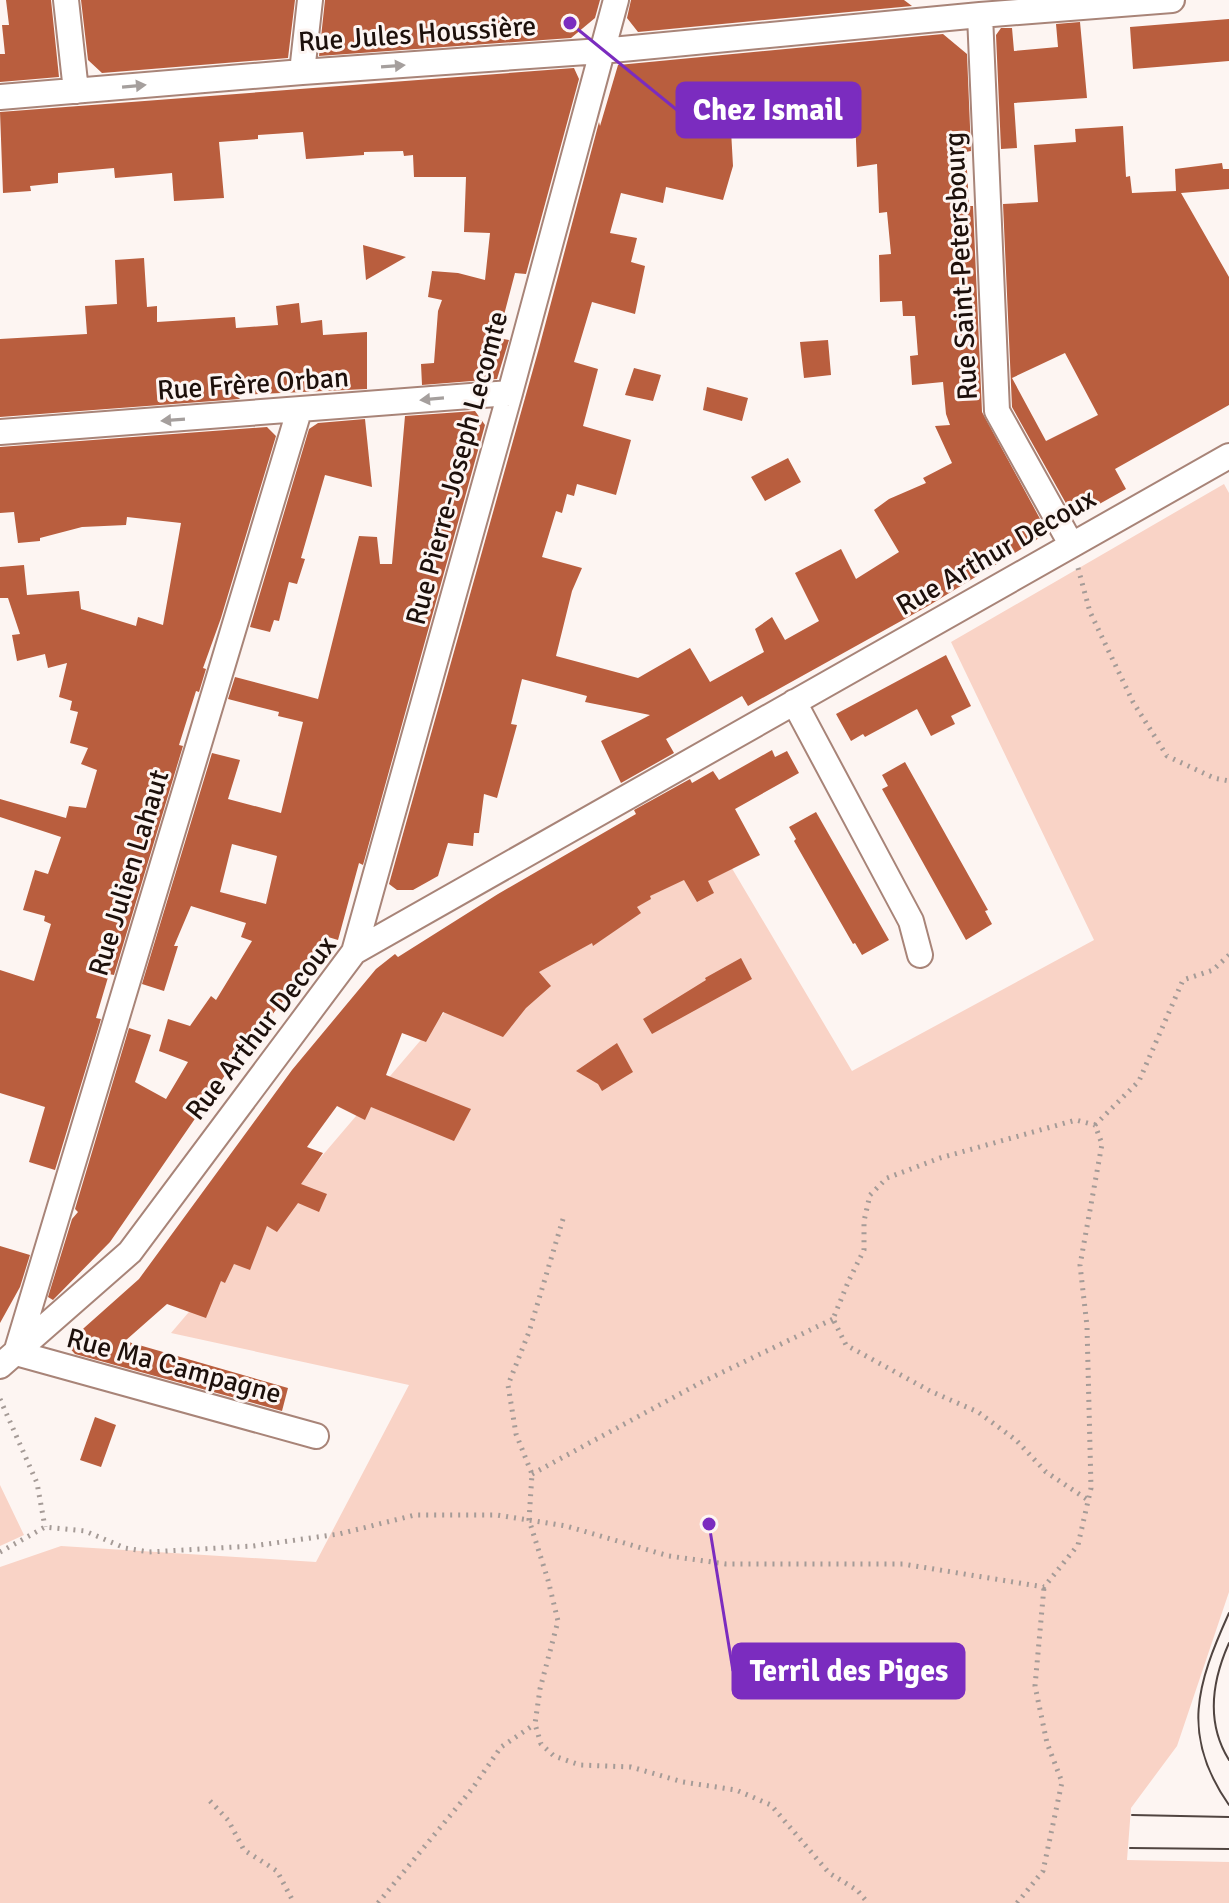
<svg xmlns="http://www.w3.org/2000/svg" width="1229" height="1903" viewBox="0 0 1229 1903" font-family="Signika,sans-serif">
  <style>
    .green { fill: #f9d3c6 }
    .building { fill: #b95e3e; fill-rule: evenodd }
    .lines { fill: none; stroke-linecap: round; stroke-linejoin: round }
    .minor-casing { stroke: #a88478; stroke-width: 28 }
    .path { stroke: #a59b97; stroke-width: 5; stroke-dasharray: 2 6; stroke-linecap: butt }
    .minor { stroke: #fff; stroke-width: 24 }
    .tram { stroke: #504440; stroke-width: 2 }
    .oneway { fill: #a59f9d }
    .labels { text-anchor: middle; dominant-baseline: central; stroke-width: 6; stroke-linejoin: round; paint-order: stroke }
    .street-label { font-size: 28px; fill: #1d100b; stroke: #fdf5f2 }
    .leader { fill: none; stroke: #7b2cbf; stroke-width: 3 }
    .callout-dot { fill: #7b2cbf; stroke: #fdf5f2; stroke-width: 3 }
    .callout { fill: #7b2cbf; stroke: #7b2cbf; stroke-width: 3 }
    .callout-label { font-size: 30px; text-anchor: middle; font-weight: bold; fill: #fff }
  </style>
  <rect width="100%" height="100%" fill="#fdf5f2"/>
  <path class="green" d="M 1224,484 L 1229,493 L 1229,1592 L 1177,1746 L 1131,1808 L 1127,1860 L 1229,1862 L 1229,1903 L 0,1903 L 0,1567 L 61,1546 L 316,1562 L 409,1385 L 171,1333 L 466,987 L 714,838 L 852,1071 L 1094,940 L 951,642 Z
    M 0,1485 L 24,1535 L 0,1546 Z"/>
  <path class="building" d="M 6,0 L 51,0 L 59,77 L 0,82 L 0,54 L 5,54 L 2,25 L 9,25 Z
    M 81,0 L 295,0 L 288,58 L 102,73 L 88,60 Z
    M 325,0 L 600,0 L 595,18 L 571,38 L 319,56 Z
    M 631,0 L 904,0 L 912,6 L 638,32 L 627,18 Z
    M 1229,19 L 1229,61 L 1133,69 L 1130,27 Z
    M 1080,22 L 1087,98 L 1014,103 L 1017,148 L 1001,149 L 996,35 L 1001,28 L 1012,28 L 1014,51 L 1058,47 L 1056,24 Z
    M 943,34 L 967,54 L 971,151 L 966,152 L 969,206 L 973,206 L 982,412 L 1045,528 L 1044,535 L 928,606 L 748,706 L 742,696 L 666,739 L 674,753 L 621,783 L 601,741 L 650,715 L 585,702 L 587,696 L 522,679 L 511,724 L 517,725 L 497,798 L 484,794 L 479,833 L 474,833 L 473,846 L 448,843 L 438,876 L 413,890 L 397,890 L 389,884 L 539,348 L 599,122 L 600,126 L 618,65 ZM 855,115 L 857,167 L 877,164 L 879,213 L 887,212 L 891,254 L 879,255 L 880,302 L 902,301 L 903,316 L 915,316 L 918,355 L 910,356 L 912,385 L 943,382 L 946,414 L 950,425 L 935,426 L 952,463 L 923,478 L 926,483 L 889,499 L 874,510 L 899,552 L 856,579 L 841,549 L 795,573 L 819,621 L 785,640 L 772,617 L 755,629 L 764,652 L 710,682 L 690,648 L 638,678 L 556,656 L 572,591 L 582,568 L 542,557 L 556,511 L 562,513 L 567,494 L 574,496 L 577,484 L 616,495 L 631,440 L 583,426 L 598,369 L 574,362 L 592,302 L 635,314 L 645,266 L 631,262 L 637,238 L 610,233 L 621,193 L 663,203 L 666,187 L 723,200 L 733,166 L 731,130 L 790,127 L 790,119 Z
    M 574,68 L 579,79 L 526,274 L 515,273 L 498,338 L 509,340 L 497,379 L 422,385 L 421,364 L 434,363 L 438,311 L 442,300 L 428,297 L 432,271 L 458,273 L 485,280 L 490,233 L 464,232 L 466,177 L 414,177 L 413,155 L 404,156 L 403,151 L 364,152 L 364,155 L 306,159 L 303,132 L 258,135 L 258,139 L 219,142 L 224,198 L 174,201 L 172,173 L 115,178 L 114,168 L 58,173 L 58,183 L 30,186 L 31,191 L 3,193 L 0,112 Z
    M 1123,126 L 1126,177 L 1130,176 L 1132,193 L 1176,191 L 1175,169 L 1222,163 L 1223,169 L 1229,169 L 1229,189 L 1181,193 L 1229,277 L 1229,405 L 1115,469 L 1126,489 L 1078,516 L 1072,514 L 1012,407 L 1003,204 L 1038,202 L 1034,145 L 1076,142 L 1075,129 ZM 1065,353 L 1098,415 L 1046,441 L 1012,378 Z
    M 363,245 L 406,257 L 366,280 Z
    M 144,258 L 147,307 L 157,306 L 157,322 L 235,317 L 236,328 L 278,325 L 276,306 L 299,303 L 301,323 L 322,320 L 323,335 L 367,332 L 367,389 L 236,395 L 240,399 L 0,417 L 0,339 L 87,334 L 85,306 L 117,304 L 115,260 Z
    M 828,340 L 831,375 L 804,378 L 800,342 Z
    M 634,368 L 661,375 L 653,401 L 625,395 Z
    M 707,387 L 748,398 L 742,421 L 703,410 Z
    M 475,411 L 485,425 L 363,865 L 359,863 L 338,940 L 328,937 L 323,952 L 319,951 L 292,984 L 295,986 L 232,1065 L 110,1242 L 53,1300 L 48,1297 L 72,1219 L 78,1212 L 75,1209 L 129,1028 L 151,1035 L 135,1082 L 166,1099 L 188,1062 L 159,1051 L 168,1019 L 190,1026 L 211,996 L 216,1000 L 252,941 L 241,937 L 246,923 L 191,906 L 174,946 L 178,946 L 164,991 L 142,984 L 212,753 L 240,760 L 228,799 L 281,813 L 303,722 L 278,716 L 279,712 L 228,699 L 235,677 L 318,699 L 359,536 L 377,537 L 380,564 L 392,564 L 405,416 ZM 232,844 L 277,856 L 266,904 L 220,892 Z
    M 365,419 L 372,487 L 325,475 L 301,558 L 305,559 L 297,584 L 289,582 L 279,621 L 274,620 L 270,632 L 250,627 L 309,429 L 318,423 Z
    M 267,427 L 276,436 L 221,618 L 203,668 L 206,669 L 199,692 L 196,691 L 179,745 L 183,746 L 114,975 L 109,974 L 96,1018 L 101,1019 L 55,1170 L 29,1162 L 45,1107 L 0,1093 L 0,970 L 34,981 L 51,924 L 44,921 L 45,916 L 23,910 L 35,870 L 48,874 L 61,837 L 0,817 L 0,799 L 66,818 L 69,806 L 86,808 L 97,770 L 81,764 L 88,748 L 70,743 L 78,712 L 70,710 L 72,701 L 59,697 L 67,663 L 48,668 L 45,654 L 17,661 L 12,635 L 20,634 L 8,598 L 0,598 L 0,567 L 24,565 L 27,595 L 79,591 L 81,609 L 136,626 L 138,617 L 163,625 L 181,523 L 127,517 L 126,525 L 82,527 L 40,538 L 40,541 L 18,543 L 14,512 L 0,513 L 0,447 Z
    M 788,458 L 801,482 L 765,501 L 751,477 Z
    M 946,655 L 971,706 L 951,716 L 955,724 L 931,736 L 917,709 L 865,737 L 863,734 L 851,741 L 836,714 Z
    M 772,750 L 775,757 L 787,751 L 799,773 L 735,809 L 760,855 L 708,881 L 714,893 L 697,902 L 684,880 L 650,896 L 651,899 L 637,907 L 641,913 L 593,946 L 592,943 L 539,972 L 551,986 L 526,1008 L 503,1037 L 443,1012 L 426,1042 L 402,1033 L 386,1075 L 471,1109 L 454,1141 L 371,1107 L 365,1120 L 337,1106 L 307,1147 L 323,1153 L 301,1184 L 327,1194 L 319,1212 L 298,1203 L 277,1232 L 267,1226 L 250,1270 L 234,1264 L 225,1283 L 221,1281 L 206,1318 L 167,1304 L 125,1341 L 288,1388 L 282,1411 L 75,1354 L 66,1344 L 139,1279 L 292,1070 L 376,969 L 395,954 L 398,957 L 498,894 L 636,814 L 634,810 L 690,779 L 692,783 L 713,771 L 719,780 Z
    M 905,762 L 988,910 L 985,911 L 992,924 L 966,940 L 882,789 L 888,786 L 882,775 Z
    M 816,812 L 889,940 L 862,955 L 855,943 L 853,944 L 794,841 L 796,839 L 789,827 Z
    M 741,958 L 752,979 L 652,1034 L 643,1019 L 706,980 L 705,978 Z
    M 617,1043 L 633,1072 L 602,1091 L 598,1084 L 576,1071 Z
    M 0,1246 L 30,1255 L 20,1287 L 0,1323 Z
    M 95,1417 L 116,1425 L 101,1467 L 80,1460 Z"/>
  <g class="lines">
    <defs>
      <path id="minor" d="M 66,0 L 76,91
        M 980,15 L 997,411 L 1071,544
        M 302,72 L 310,0
        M 0,97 L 302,72 L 601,51 L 980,15 L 1172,0
        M 299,411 L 16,1353 L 316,1436
        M 0,432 L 510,393
        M 794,702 L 911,921 L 920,955
        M 354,952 L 510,393 L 616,0
        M 0,1366 L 130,1252 L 354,952 L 1229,456"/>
    </defs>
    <use href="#minor" class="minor-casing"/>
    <path class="path" d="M 1078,568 L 1090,612 L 1133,702 L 1167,756 L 1214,778 L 1229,781
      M 1095,1125 L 1139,1081 L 1183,980 L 1213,970 L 1229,955
      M 563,1219 L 529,1332 L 508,1385 L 516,1434 L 532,1474 L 529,1520 L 548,1580 L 558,1621 L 540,1689 L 535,1724 L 541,1744 L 554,1756 L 580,1765 L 631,1767 L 683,1782 L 736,1790 L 771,1805 L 829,1873 L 857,1890 L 868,1903
      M 0,1399 L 37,1483 L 45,1527
      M 532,1474 L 700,1383 L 833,1319
      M 0,1552 L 45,1527 L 85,1531 L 125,1548 L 149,1552 L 253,1546 L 339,1534 L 415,1515 L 497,1515 L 566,1526 L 669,1556 L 726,1564 L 903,1564 L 1044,1587 L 1078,1545 L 1091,1488 L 1087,1326 L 1080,1265 L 1102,1144 L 1095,1125 L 1076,1120 L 940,1158 L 887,1178 L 870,1195 L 864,1221 L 864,1250 L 849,1280 L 833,1319 L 846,1345 L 930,1391 L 978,1412 L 1016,1440 L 1046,1472 L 1088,1500
      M 210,1801 L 228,1820 L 244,1850 L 277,1871 L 294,1903
      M 378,1903 L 472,1789 L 501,1747 L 535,1724
      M 1017,1903 L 1043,1871 L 1062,1782 L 1047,1743 L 1035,1686 L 1044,1587"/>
    <use href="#minor" class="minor"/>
    <path class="tram" d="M 1229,1613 C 1197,1684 1180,1735 1229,1805
      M 1229,1643 C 1212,1681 1206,1723 1229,1760
      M 1132,1815 L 1229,1817
      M 1130,1848 L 1229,1849"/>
  </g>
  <defs><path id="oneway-solid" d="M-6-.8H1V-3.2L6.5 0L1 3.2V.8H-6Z" transform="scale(2)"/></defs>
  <g class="oneway">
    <use href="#oneway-solid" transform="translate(393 66) rotate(-4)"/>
    <use href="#oneway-solid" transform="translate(134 86) rotate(-5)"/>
    <use href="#oneway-solid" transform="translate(432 399) rotate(175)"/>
    <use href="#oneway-solid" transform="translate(173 420) rotate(176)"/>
  </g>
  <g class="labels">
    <g class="street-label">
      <text transform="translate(417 34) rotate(-4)">Rue Jules Houssière</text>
      <text transform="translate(961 266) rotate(-93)">Rue Saint-Petersbourg</text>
      <text transform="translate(253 384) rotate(-4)">Rue Frère Orban</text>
      <text transform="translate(457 468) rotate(-75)">Rue Pierre-Joseph Lecomte</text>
      <text transform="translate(996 552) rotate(-30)">Rue Arthur Decoux</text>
      <text transform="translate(129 873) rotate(-73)">Rue Julien Lahaut</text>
      <text transform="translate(261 1028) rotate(-52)">Rue Arthur Decoux</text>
      <text transform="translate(174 1366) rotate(15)">Rue Ma Campagne</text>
    </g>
  </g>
  <path class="leader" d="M570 23L677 110M709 1524L733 1671"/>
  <g class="callout-dot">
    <circle cx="570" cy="23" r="8"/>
    <circle cx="709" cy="1524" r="8"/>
  </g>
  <g class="callout">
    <rect x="677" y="83" width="183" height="54" rx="8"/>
    <rect x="733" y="1644" width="231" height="54" rx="8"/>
  </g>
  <g class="callout-label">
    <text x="768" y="120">Chez Ismail</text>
    <text x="849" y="1681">Terril des Piges</text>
  </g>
</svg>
